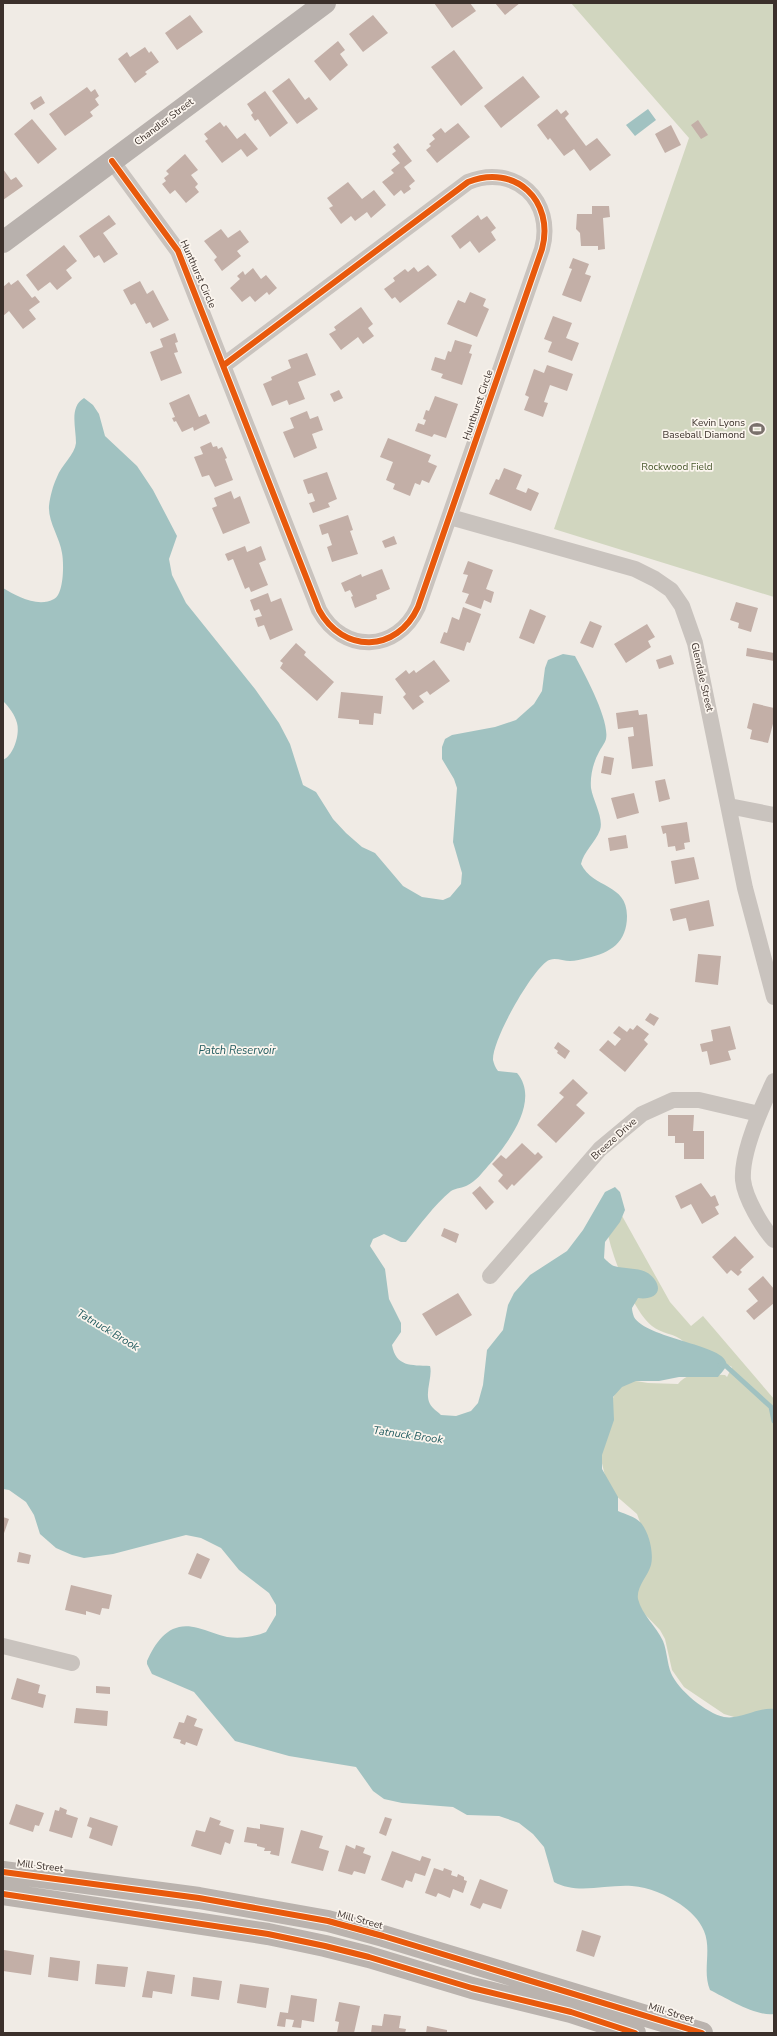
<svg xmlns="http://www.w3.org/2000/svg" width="777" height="2036" viewBox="0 0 777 2036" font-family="'Nunito Sans',sans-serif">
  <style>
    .green { fill: #d1d6bf }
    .water { fill: #a1c2c1 }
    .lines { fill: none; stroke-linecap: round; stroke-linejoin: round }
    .stream { stroke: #a1c2c1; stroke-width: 5 }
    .building { fill: #c3afa7 }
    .minor { stroke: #c9c3be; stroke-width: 16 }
    .secondary { stroke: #bab3ae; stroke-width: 22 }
    .primary { stroke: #b8b1ad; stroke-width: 22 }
    .cycleway-casing { stroke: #fbf5ee; stroke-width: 8 }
    .cycleway { stroke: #e8590c; stroke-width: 6 }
    .labels { text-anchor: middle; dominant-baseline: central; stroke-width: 3.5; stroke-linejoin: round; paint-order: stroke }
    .street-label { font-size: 10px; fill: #3b302b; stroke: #fbf5ee }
    .poi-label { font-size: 10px; fill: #3b302b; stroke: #fbf5ee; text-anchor: end }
    .park-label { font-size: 10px; fill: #4a5a2e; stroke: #fbf5ee }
    .water-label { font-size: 11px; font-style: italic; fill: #1f5a5e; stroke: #fbf5ee }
  </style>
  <rect width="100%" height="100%" fill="#f0ebe5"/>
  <path class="green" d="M 571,3 L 774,3 L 774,597 L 554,529 L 689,138 Z
    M 621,1214 L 670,1302 L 691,1326 L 703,1316 L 774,1399 L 774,1715 L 734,1717 L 724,1714 L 684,1687 L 672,1670 L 665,1639 L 660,1630 L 636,1605 L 641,1525 L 637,1514 L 614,1494 L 607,1484 L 600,1455 L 610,1404 L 618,1388 L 630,1380 L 648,1383 L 678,1384 C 691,1369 707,1375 725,1375 L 727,1377 L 732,1367 L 684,1342 C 675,1333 661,1334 652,1326 C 633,1311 613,1258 608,1235 Z"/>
  <path class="water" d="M 648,109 L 656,120 L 635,136 L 626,125 Z
    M 84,398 L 93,405 L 99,414 L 105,436 L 137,466 L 153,490 L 177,536 L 169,559 L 172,575 L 186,603 L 255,689 L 279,723 L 290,744 L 303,785 L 316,792 L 333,819 L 346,833 L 362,847 L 375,853 L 403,886 L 422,897 L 443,900 L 450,897 L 461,884 L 462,873 L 453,842 L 457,788 L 454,779 L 442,759 L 442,747 L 445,739 L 452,735 L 495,727 L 516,720 L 534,704 L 542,691 L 545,668 L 548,660 L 563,654 L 575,656 C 584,673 610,720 606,739 C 605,743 601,748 599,752 C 593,763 590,776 591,788 C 593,801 604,818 600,830 C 595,843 584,851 581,864 C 593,889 627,883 627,916 C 627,942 611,953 587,958 C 582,959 575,961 570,961 C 562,961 553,956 546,962 C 530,974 492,1040 493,1060 C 494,1064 495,1067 498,1071 L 517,1073 C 541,1101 507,1145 488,1166 C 482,1173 476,1181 468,1185 C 463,1188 456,1188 451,1191 C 434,1205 420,1225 406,1242 L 401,1242 L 384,1234 L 373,1239 L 370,1246 L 385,1269 L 389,1299 L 401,1323 L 401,1332 L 392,1345 C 396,1367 411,1365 430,1366 C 433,1377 424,1393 430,1404 C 432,1408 438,1412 441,1415 L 456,1416 L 471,1411 L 478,1403 L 483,1385 L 487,1350 L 503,1330 L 508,1305 L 514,1293 L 530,1275 L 567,1251 L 583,1230 L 605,1192 L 615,1187 L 620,1192 L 625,1210 L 620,1222 L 605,1242 L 604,1258 C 607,1261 611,1265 614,1266 C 628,1270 646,1266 655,1280 C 664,1294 651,1300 638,1298 L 632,1308 C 632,1311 633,1314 634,1317 C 646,1338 722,1345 726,1362 C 728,1367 721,1373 718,1377 L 679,1377 L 659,1381 L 636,1381 L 622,1387 L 613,1397 L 614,1420 L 602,1455 L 602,1469 L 618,1497 L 618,1511 C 625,1514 635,1517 640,1522 C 649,1531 654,1553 651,1565 C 648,1576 636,1587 638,1599 C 642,1615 656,1626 663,1641 C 667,1651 667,1663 671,1673 C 678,1690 706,1713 724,1717 C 741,1720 757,1707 774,1709 L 774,2014 C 757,2017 726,1998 710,1990 C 702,1971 712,1950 704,1931 C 699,1919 690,1911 680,1904 C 666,1895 649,1887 632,1886 C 607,1884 577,1895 554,1882 L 544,1847 L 533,1834 L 519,1823 L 499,1816 L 467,1815 L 453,1807 L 402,1803 L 384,1799 L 373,1791 L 356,1767 L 289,1756 L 235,1741 L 194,1692 L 152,1674 L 147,1664 L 147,1661 C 157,1639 171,1620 198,1628 C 207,1630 217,1635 227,1637 C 240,1639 254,1637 266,1632 L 276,1615 L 276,1605 L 269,1593 L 239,1570 L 221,1548 L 201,1538 L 186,1535 L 113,1554 L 84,1558 L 72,1555 L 56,1548 L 40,1534 L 34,1515 L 26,1502 L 9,1490 L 3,1489 L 3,760 C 14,755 20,734 17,723 C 15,715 9,707 3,701 L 3,588 C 16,596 38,608 54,599 C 64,594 64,563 62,553 C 60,538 48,522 49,506 C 50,497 53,485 57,477 C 61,466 75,454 76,443 C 76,427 69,407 84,398 Z"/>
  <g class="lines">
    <path class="stream" d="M 720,1365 L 726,1366 L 771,1407 L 774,1421"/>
  </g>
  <path class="building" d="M 434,3 L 470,3 L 476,11 L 452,28 Z
    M 495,3 L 520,3 L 505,15 Z
    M 190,15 L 203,32 L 177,50 L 165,33 Z
    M 373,15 L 388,33 L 363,52 L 349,34 Z
    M 338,41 L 345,50 L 340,54 L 348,65 L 330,81 L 314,61 Z
    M 145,47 L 149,53 L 151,51 L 159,62 L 145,72 L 147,74 L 135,83 L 118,59 L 127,52 L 130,57 Z
    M 454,50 L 483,88 L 461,106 L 431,67 Z
    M 523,76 L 540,97 L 501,128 L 484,106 Z
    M 289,78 L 305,100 L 309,97 L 318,109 L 297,124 L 272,91 Z
    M 87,87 L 91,92 L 95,89 L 99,96 L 95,99 L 99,105 L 90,112 L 93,116 L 65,136 L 49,114 Z
    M 265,91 L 288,123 L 270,137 L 258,119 L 255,121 L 251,115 L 253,113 L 247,104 Z
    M 41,96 L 45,103 L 34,110 L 30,103 Z
    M 557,109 L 561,114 L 566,110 L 569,114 L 565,118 L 586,146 L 597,138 L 611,155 L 590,171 L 574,149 L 564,156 L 550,138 L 548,140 L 537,125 Z
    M 32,119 L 57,149 L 38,164 L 14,134 Z
    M 698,120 L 708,135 L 701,139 L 691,125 Z
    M 220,122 L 224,127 L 226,125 L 237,139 L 245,133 L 258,149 L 247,157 L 241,149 L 222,163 L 205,141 L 208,139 L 204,134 Z
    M 458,123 L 470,137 L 437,163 L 426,150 L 431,146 L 429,144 L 435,139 L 432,135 L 441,128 L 445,133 Z
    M 671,125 L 681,145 L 665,153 L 655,134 Z
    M 398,143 L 412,161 L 404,167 L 415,181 L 409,186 L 411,189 L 404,194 L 401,190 L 394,196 L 382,182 L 394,173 L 391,170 L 400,163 L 392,154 L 396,151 L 393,147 Z
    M 185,154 L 198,170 L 191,175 L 198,184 L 195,187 L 199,192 L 186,203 L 175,190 L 170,194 L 162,184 L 166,181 L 164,178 L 169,174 L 166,171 Z
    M 3,169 L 11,180 L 16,177 L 23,186 L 3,200 Z
    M 348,182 L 362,199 L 374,190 L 386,205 L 371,218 L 367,212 L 355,221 L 351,216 L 341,224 L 329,208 L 333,206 L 327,198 Z
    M 592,206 L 609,206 L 610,217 L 603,218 L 605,249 L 598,250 L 598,246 L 581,246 L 580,233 L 576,229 L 577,214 L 592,214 Z
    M 109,215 L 116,224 L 103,233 L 118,254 L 104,263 L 99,255 L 94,258 L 79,236 Z
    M 478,215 L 481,220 L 487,216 L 496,228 L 491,232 L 496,240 L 479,253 L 470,241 L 460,249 L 451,236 Z
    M 221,229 L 228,238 L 240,230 L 249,242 L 237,251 L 241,256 L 222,271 L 214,260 L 217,257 L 204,241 Z
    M 64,245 L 77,261 L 66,270 L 72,278 L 57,290 L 50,282 L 38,291 L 26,275 Z
    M 573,258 L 589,264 L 585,274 L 591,276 L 581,302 L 562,295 L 572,269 L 569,268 Z
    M 428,265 L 437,275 L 400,303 L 395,297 L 392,299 L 384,289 L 395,281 L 393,278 L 405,269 L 408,272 L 414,267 L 418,272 Z
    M 253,268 L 261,279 L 266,275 L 277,288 L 269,295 L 267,292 L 255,302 L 250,296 L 242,302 L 230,288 L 240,279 L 237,276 L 243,271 L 245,275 Z
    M 18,280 L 32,298 L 35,296 L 40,302 L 29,310 L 36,319 L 23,329 L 9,311 L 3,316 L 3,287 L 9,282 L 11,285 Z
    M 140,281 L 147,294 L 153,290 L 169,320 L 153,328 L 150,322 L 146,324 L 135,303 L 131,305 L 123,290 Z
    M 470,292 L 486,299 L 483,306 L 489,309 L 477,337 L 447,324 L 458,300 L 465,303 Z
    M 361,307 L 373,324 L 368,328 L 374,336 L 363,344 L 358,337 L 341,350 L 329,334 L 336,330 L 334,327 Z
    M 553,316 L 572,323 L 566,338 L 579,343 L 572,361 L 548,352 L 552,342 L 544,339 Z
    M 175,333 L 178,342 L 175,343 L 178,352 L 174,353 L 182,373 L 161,381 L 150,352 L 163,347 L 160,339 Z
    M 455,340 L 472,345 L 469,353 L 472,354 L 462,385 L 441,378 L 443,374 L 431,370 L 435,357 L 445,360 L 448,351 L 451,352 Z
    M 307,353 L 316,375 L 298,382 L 305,399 L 289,405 L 287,400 L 272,406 L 263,384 L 272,380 L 271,377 L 291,368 L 288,360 Z
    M 547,365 L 573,374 L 567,391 L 550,385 L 544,402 L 548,403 L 543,417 L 524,410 L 529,397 L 525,395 L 534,369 L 544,373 Z
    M 339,390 L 343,398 L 334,402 L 330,394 Z
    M 189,394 L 199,417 L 206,414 L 210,423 L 194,431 L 193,427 L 182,432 L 176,421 L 174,422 L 172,418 L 175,417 L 169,403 Z
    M 435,396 L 458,404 L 446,438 L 434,434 L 432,437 L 415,431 L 418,423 L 424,425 L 426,420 L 423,419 L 426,410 L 429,411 Z
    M 307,411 L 310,419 L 318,416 L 323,430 L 312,434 L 317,448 L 294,458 L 283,432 L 294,428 L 290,418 Z
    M 388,438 L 431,455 L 428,462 L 437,466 L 429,483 L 422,480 L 420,485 L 415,483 L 410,496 L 393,489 L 395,484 L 386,480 L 393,462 L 380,457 Z
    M 211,442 L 213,447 L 217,446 L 218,449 L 222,447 L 227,458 L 225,459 L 233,480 L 215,487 L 209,475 L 202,477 L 194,457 L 203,454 L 200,447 Z
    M 504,468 L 522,475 L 516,489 L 526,493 L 528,488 L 539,493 L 531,511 L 489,494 L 496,479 L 499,480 Z
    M 327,472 L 337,499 L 328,503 L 330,507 L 313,513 L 309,503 L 315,501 L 312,493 L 308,494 L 303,480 Z
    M 231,491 L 234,499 L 240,496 L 250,523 L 223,534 L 212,508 L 217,506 L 214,498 Z
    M 348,515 L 353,530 L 350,531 L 358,554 L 332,562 L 327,547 L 332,545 L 328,533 L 322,535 L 319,525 Z
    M 394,536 L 397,544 L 385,548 L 382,541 Z
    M 245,546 L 247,552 L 261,546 L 266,560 L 259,563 L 268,585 L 251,592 L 249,587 L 245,589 L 233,559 L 228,561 L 225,554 Z
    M 468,561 L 493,570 L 486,589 L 494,592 L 491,603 L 484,600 L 481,609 L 465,603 L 469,594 L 462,592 L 468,575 L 463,574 Z
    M 382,569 L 390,589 L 376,595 L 377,599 L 355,608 L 351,597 L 353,596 L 350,590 L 345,592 L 341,583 L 361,574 L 362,577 Z
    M 268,593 L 271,602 L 281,598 L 293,630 L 270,640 L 264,625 L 258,627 L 255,618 L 262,616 L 259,609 L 254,611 L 250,600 Z
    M 736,602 L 758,608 L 751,632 L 738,628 L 739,623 L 730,620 Z
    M 463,607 L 481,614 L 470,643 L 467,642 L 464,651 L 440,643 L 444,632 L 447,633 L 452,617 L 459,620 Z
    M 530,609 L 546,616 L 534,644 L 519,638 Z
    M 590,621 L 602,626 L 593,648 L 580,643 Z
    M 647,624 L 655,637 L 648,641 L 651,647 L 626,663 L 614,644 Z
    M 296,643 L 306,652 L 304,655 L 334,682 L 317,701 L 280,668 L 283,663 L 280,661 Z
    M 747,648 L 774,653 L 774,661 L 746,656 Z
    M 671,655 L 674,664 L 659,669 L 656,660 Z
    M 434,660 L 450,681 L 430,695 L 427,691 L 419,696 L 424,702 L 413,710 L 403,697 L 406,694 L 395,679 L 406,670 L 409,674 L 414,670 L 416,673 Z
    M 341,692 L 383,696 L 381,714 L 374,713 L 373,725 L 359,724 L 359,720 L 338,718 Z
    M 753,703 L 774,708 L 774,720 L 768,743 L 750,739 L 752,730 L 747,728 Z
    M 638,710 L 639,715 L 647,714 L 653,766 L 632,769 L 628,737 L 634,736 L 633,727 L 618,729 L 616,713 Z
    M 604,756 L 614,758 L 611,775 L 601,773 Z
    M 665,779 L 670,799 L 659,802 L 655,781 Z
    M 634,793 L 639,813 L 617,819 L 611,798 Z
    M 687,822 L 690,842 L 684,843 L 685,849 L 676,851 L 675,846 L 668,847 L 666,833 L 663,834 L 661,826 Z
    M 626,835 L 628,848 L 610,851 L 608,838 Z
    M 694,857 L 699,879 L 675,884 L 671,861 Z
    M 709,900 L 714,926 L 689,931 L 686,918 L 673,921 L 670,909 Z
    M 698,954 L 721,956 L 718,985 L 695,982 Z
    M 650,1013 L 659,1018 L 654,1026 L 645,1020 Z
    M 637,1025 L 649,1034 L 644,1040 L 648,1044 L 625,1072 L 599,1050 L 608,1040 L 615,1046 L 621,1039 L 613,1033 L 619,1026 L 627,1032 L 630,1028 L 633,1030 Z
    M 730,1026 L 736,1049 L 728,1051 L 731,1060 L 710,1065 L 707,1051 L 702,1052 L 700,1044 L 713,1041 L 711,1030 Z
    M 558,1042 L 570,1051 L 565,1059 L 557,1053 L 558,1051 L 554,1048 Z
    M 573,1079 L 588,1093 L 576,1105 L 585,1113 L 556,1143 L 537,1125 L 564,1097 L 559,1093 Z
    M 668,1115 L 694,1115 L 693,1131 L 704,1131 L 704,1159 L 684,1159 L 684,1143 L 675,1143 L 675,1136 L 668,1136 Z
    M 522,1143 L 535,1155 L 538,1152 L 543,1157 L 514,1186 L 512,1184 L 507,1190 L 498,1181 L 503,1175 L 492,1164 L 501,1155 L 506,1159 Z
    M 701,1183 L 711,1197 L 715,1195 L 719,1205 L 715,1207 L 719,1214 L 702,1224 L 691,1204 L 681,1209 L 675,1196 Z
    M 480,1186 L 494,1202 L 486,1210 L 472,1193 Z
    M 444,1228 L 459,1234 L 456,1243 L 441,1236 Z
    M 735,1236 L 754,1257 L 740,1270 L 742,1272 L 738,1276 L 731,1270 L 727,1274 L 712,1257 Z
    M 763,1276 L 774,1289 L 774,1303 L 754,1320 L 746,1311 L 758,1301 L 748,1289 Z
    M 458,1293 L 472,1315 L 436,1336 L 422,1314 Z
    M 3,1517 L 9,1519 L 3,1536 Z
    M 19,1552 L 31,1555 L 29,1564 L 17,1562 Z
    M 197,1553 L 210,1559 L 201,1579 L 188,1574 Z
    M 71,1585 L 112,1595 L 109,1609 L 102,1608 L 100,1615 L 86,1611 L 86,1615 L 65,1610 Z
    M 17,1678 L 40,1685 L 38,1693 L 46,1695 L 43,1708 L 11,1699 Z
    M 96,1686 L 110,1687 L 110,1694 L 96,1693 Z
    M 76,1708 L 108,1711 L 107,1726 L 74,1723 Z
    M 187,1715 L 197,1719 L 194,1726 L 203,1729 L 197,1746 L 186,1742 L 185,1745 L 180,1743 L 181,1740 L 173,1738 L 179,1722 L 184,1723 Z
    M 16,1804 L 44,1813 L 39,1826 L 35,1825 L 33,1832 L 9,1824 Z
    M 60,1807 L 67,1810 L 66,1814 L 78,1818 L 72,1838 L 49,1831 L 55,1810 L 59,1811 Z
    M 90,1817 L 118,1826 L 112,1846 L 89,1838 L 92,1828 L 87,1826 Z
    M 210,1817 L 221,1821 L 219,1825 L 234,1830 L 230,1844 L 225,1842 L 221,1855 L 191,1846 L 196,1830 L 205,1832 Z
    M 385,1817 L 392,1819 L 386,1836 L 379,1833 Z
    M 260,1824 L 284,1828 L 279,1856 L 270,1854 L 271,1851 L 264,1851 L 265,1848 L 257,1846 L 257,1844 L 244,1842 L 247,1827 L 260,1829 Z
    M 301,1830 L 323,1836 L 319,1848 L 329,1851 L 323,1871 L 291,1863 Z
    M 346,1845 L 355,1849 L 356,1845 L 365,1848 L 363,1853 L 371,1856 L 365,1874 L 354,1871 L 352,1875 L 338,1871 Z
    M 392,1851 L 420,1861 L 422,1856 L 431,1859 L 425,1876 L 415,1873 L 412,1882 L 406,1880 L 403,1888 L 381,1880 Z
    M 434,1868 L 443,1871 L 444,1868 L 452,1871 L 451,1875 L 457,1877 L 458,1874 L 464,1877 L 464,1880 L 467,1881 L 463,1893 L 453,1889 L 450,1898 L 438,1893 L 436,1897 L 425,1893 Z
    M 480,1879 L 508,1890 L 501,1909 L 483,1903 L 480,1909 L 470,1905 Z
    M 582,1930 L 601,1936 L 594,1957 L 576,1951 Z
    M 4,1950 L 34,1955 L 31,1975 L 3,1971 Z
    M 50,1957 L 80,1961 L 78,1981 L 48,1977 Z
    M 97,1964 L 128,1967 L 125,1987 L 95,1984 Z
    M 147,1971 L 175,1975 L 172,1994 L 153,1991 L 152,1998 L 142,1997 Z
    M 193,1977 L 222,1981 L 219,2000 L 191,1996 Z
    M 240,1984 L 269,1988 L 266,2008 L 237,2003 Z
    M 291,1995 L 317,1999 L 314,2022 L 302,2020 L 301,2028 L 292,2027 L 294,2020 L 286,2019 L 285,2027 L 277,2026 L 280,2012 L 288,2013 Z
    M 339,2002 L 360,2006 L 354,2033 L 337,2033 L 339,2022 L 335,2021 Z
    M 384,2014 L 401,2016 L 399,2028 L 406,2029 L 405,2033 L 371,2033 L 372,2025 L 382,2026 Z
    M 427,2026 L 447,2030 L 447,2033 L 426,2033 Z"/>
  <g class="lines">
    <path class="minor" d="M 112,161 L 178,251 L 319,610 C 343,654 397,653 418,607 L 542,249 C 555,201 515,163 468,182 L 224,365
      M 450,517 L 635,569 L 655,579 L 671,590 L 682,606 L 695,643 L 745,888 L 774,997
      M 729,806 L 774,815
      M 774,1081 C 762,1106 741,1153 743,1180 C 745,1198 762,1227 774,1240
      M 490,1276 L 600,1149 L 642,1114 L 673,1100 L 699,1100 L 759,1114
      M 3,1646 L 72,1663"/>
    <path class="secondary" d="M 3,1872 L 199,1898 L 328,1921 L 383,1936 L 702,2033
      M 3,1894 L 268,1934 L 325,1946 L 369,1957 L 472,1988 L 571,2012 L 635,2033"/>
    <path class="primary" d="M 3,242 L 325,3"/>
    <defs>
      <path id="cycleway" d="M 112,161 L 178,251 L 319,610 C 343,654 397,653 418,607 L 542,249 C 555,201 515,163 468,182 L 224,365
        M 3,1872 L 199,1898 L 328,1921 L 383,1936 L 702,2033
        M 3,1894 L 268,1934 L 325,1946 L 369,1957 L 472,1988 L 571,2012 L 635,2033"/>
    </defs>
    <use href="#cycleway" class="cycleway-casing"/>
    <use href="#cycleway" class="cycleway"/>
  </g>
  <defs>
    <symbol id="stadium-bare" viewBox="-9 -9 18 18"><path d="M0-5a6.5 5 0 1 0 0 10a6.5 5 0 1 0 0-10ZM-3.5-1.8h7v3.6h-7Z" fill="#7a716c" stroke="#fbf5ee" stroke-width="2.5" paint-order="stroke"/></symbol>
  </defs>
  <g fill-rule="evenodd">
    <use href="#stadium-bare" x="746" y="418" width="22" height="22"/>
  </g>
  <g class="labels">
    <g class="street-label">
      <text transform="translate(164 122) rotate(-37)">Chandler Street</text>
      <text transform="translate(198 274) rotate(66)">Hunthurst Circle</text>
      <text transform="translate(478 405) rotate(-71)">Hunthurst Circle</text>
      <text transform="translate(702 677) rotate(77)">Glendale Street</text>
      <text transform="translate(614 1139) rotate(-42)">Breeze Drive</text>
      <text transform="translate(40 1866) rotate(7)">Mill Street</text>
      <text transform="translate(360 1920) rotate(15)">Mill Street</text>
      <text transform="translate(671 2013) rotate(17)">Mill Street</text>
    </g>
    <g class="poi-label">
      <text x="745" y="423">Kevin Lyons<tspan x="745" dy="12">Baseball Diamond</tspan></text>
    </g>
    <g class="park-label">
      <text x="677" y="467">Rockwood Field</text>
    </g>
    <g class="water-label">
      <text x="237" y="1050">Patch Reservoir</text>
      <text transform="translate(108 1330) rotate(31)">Tatnuck Brook</text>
      <text transform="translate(408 1435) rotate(8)">Tatnuck Brook</text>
    </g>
  </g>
  <rect width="777" height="2036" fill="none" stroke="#3b302b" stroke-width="8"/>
</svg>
